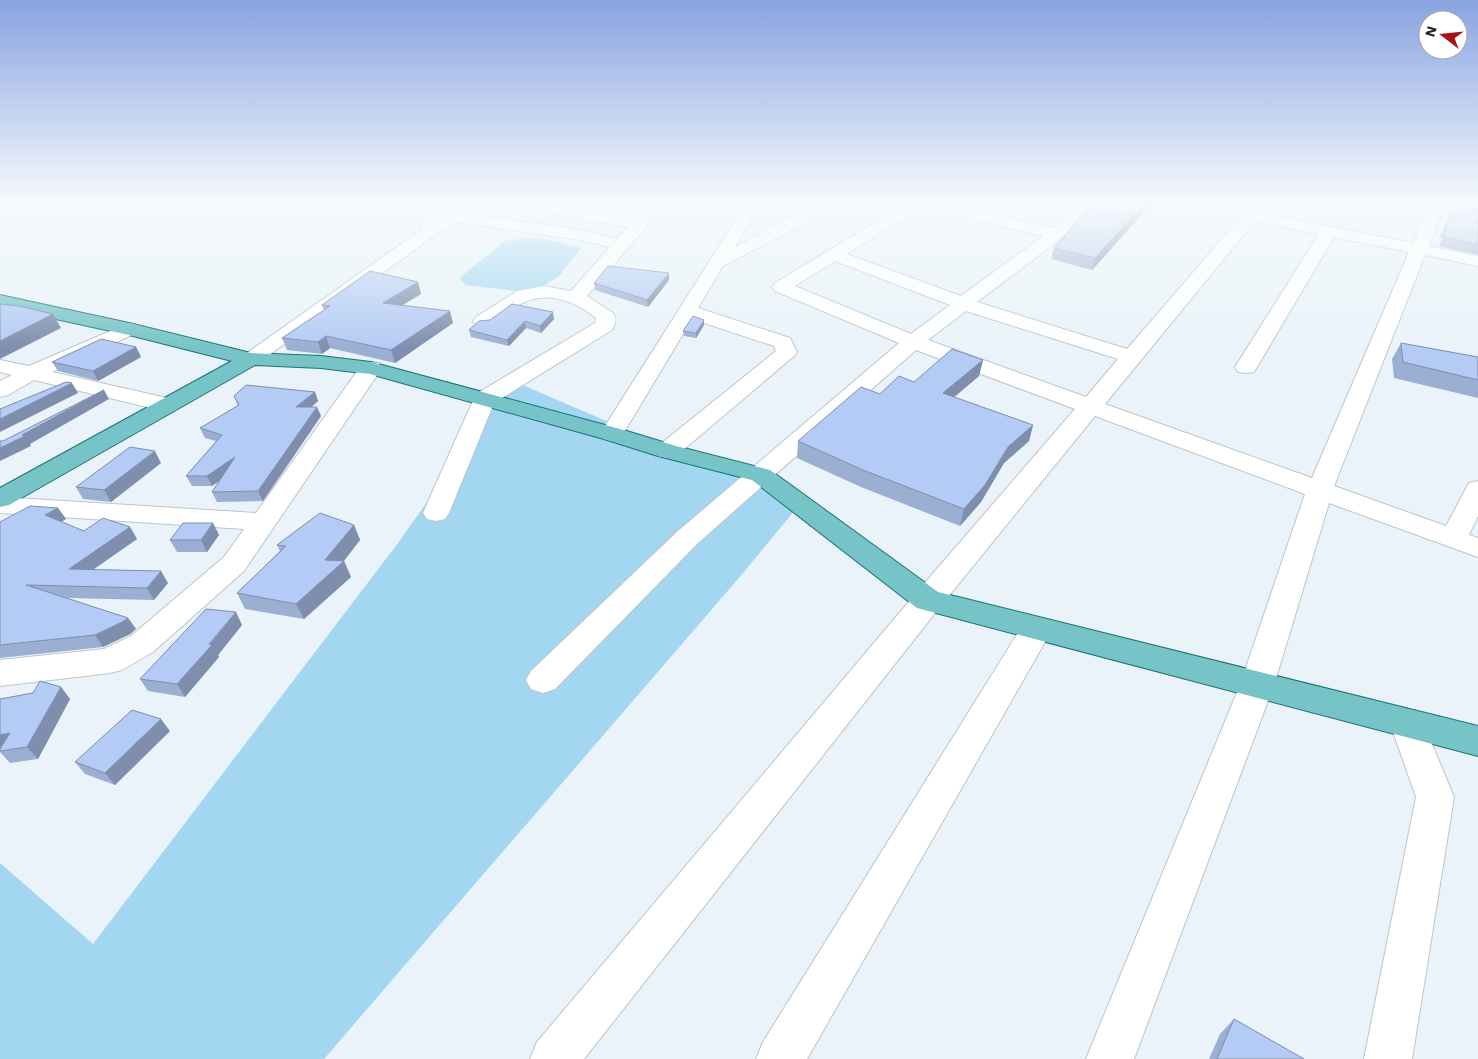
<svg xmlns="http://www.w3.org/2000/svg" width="1478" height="1059" viewBox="0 0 1478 1059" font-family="'Work Sans',sans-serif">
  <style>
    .green { fill: #a3d7f1 }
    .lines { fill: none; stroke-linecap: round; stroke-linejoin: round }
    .minor-casing { stroke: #bbc6cb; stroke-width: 2 }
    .major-casing { stroke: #1c7276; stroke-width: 2 }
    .minor { fill: #fff; fill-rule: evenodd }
    .major { fill: #76c4c7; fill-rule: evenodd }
    .wall { fill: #9bafd3 }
    .shaded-wall { fill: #7e8eac }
    .building { fill: #b4cbf5; stroke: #7e8eac }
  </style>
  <rect width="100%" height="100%" fill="#e9f3f9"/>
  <path class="green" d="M 526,238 L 546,239 L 581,248 L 559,276 L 533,293 L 466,285 L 459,278 L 505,241 Z
    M 513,381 L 800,504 L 738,579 L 324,1059 L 0,1059 L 0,863 L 93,944 L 398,543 Z"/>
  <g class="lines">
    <defs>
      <path id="minor" d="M 419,201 L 434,201 L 441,211 L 439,219 L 442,217 L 444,213 L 452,212 L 470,201 L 488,201 L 470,214 L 580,230 L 617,239 L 628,227 L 555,214 L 550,212 L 547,209 L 550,206 L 555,204 L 635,218 L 649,201 L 665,201 L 646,227 L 587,296 L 613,313 C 617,319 616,324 612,330 L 494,403 L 449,513 L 445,519 L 436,521 L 427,519 L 423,513 L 476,394 L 595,323 L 596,318 C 580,304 552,292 530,300 C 516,304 502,317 490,325 L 483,327 L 476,325 L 473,321 L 476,317 L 517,291 L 544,286 L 571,291 L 610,247 L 580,240 L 457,222 L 435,235 L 258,363 L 251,365 L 244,363 L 241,359 L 244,355 L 421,230 L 425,211 Z
        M 832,201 L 855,201 L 853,204 L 820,215 L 723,266 L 698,308 L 790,338 L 797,352 L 794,356 L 676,456 L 667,458 L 658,456 L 655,451 L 658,446 L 776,351 L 774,346 L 692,319 L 620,439 L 612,441 L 604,439 L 600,434 L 744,207 L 815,206 ZM 754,215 L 797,215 L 735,247 Z
        M 864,201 L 935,201 L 1053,228 L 1089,201 L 1106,201 L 1063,237 L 977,302 L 1127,349 L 1240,218 L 1179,205 L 1174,204 L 1172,201 L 1203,201 L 1247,210 L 1255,201 L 1270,201 L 1261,213 L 1413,243 L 1431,201 L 1446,201 L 1429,246 L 1478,256 L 1478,266 L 1425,255 L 1334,486 L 1446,526 L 1469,483 L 1478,481 L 1478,516 L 1469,535 L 1478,538 L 1478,557 L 1329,503 L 1274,685 L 1134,1059 L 1086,1059 L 1240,685 L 1305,494 L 1095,416 L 939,608 L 584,1059 L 530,1059 L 537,1042 L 917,592 L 1075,409 L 916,350 L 698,543 L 555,689 L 543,693 L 531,689 L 526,680 L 531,671 L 678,531 L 899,343 L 775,291 L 772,287 L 775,283 L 902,206 L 866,204 ZM 921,207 L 1043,236 L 961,296 L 847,254 ZM 1255,221 L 1319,234 L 1235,367 L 1238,372 L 1246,373 L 1254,372 L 1257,367 L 1334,237 L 1409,252 L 1312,478 L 1105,404 ZM 835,261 L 950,305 L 911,334 L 795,286 ZM 966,311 L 1118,359 L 1086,397 L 928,340 Z
        M 129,323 L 136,325 L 139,329 L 136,333 L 52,372 L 176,400 L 179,405 L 176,410 L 168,412 L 34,380 L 8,395 L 0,397 L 0,381 L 12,375 L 0,372 L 0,360 L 29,366 Z
        M 371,362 L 379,363 L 382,368 L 244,571 L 153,652 L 122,670 L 110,673 L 0,686 L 0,660 L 104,649 L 131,636 L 224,557 L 244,529 L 0,513 L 0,497 L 256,513 L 363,363 Z
        M 1037,617 L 1048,620 L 1053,628 L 807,1059 L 756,1059 L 763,1042 L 1026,620 Z
        M 1407,709 L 1419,713 L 1454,797 L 1412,1059 L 1364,1059 L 1416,797 L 1390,723 L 1395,713 Z"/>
      <path id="major" d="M 0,295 L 129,323 L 251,353 L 321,356 L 371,362 L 620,429 L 676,446 L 770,470 L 938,592 L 1478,726 L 1478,756 L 917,608 L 752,480 L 658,456 L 604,439 L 370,374 L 321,368 L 255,365 L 9,505 L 0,507 L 0,488 L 232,361 L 129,335 L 0,307 Z"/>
    </defs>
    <use href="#minor" class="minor-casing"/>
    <use href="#major" class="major-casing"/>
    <use href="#minor" class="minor"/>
    <use href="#major" class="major"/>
  </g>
  <path class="wall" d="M 1099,201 L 1154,201 L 1092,270 L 1051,259 L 1054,248 Z
    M 1213,201 L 1248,201 L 1241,207 Z
    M 1478,209 L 1478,255 L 1439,246 L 1443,238 L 1439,238 L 1452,213 L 1456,214 Z
    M 669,280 L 648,307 L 595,290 L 594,283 Z
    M 418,282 L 421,294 L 402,305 L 453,323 L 395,363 L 330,348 L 322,354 L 287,350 L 282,338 L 324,310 L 322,305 Z
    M 554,319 L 541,333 L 526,328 L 509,346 L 471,337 L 469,330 L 479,321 Z
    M 704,325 L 696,338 L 684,336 L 683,331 Z
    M 1401,343 L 1478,357 L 1478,398 L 1394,378 L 1392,359 Z
    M 136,347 L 141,357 L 98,381 L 58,371 L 52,362 Z
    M 983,360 L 979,376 L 954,397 L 1033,425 L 1029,441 L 1004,463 L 981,502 L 960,526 L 861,487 L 797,458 L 798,441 L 880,394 L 914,382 Z
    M 315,392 L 318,401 L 311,407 L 321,416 L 263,501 L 217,502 L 212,492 L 219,481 L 212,486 L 192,486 L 186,476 L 216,441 L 205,438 L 200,428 L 238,406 L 234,396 Z
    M 161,463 L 111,502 L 83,499 L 76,487 Z
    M 58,508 L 66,519 L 61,522 L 84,531 L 130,527 L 137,539 L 93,569 L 168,583 L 154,600 L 66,598 L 128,618 L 136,629 L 130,634 L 103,647 L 0,658 L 0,522 Z
    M 213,523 L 219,535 L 207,552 L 177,552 L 170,540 Z
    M 354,525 L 360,540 L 344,561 L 351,577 L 304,619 L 245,609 L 237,593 L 280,551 L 277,545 Z
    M 242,625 L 218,655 L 219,657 L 185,697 L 148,691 L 140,679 Z
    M 61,687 L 70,699 L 38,759 L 10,763 L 0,752 L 1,748 L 0,748 L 0,699 Z
    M 170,731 L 115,785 L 85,774 L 75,762 Z
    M 1234,1019 L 1304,1059 L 1209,1059 L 1220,1034 Z"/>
  <path class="shaded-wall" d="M 1147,201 L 1154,201 L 1092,270 L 1095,258 Z
    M 1244,201 L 1248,201 L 1241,207 Z
    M 669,273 L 669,280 L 648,307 L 647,300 Z
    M 418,282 L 421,294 L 386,315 L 383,303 Z
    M 450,311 L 453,323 L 395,363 L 391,350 Z
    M 553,312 L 554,319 L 541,333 L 540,326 Z
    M 53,314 L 61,328 L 0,359 L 0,341 Z
    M 704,320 L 704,325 L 696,338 L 696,333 Z
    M 525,321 L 526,328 L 509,346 L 507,340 Z
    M 326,336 L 330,348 L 322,354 L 318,342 Z
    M 136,347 L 141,357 L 98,381 L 93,371 Z
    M 983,360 L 979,376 L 940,409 L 943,393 Z
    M 72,383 L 78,393 L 0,432 L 0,419 Z
    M 104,390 L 109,399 L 30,444 L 31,446 L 0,461 L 0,448 L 22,435 Z
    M 315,392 L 318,401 L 300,417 L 296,407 Z
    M 317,407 L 321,416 L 263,501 L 258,491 Z
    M 1033,425 L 1029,441 L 1004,463 L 981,502 L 960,526 L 964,509 L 1008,447 Z
    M 155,451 L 161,463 L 111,502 L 104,490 Z
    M 235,457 L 239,467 L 212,486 L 207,476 Z
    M 58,508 L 66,519 L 53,527 L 45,515 Z
    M 213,523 L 219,535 L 207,552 L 201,540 Z
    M 354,525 L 360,540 L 342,563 L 344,561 L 351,577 L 304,619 L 296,604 L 325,560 Z
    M 130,527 L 137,539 L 77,581 L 69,569 Z
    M 161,571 L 168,583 L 154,600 L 147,588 Z
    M 236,612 L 242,625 L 218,655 L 219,657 L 185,697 L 177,684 Z
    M 128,618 L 136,629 L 130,634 L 103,647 L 95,635 Z
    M 61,687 L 70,699 L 38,759 L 27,747 Z
    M 161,719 L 170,731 L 115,785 L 105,773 Z
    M 10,733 L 20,745 L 0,748 L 0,735 Z"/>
  <path class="building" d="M 1099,201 L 1147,201 L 1095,258 L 1054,248 L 1084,213 Z
    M 1464,206 L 1478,209 L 1478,245 L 1444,237 L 1447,229 L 1444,229 L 1452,213 L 1456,214 Z
    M 608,266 L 669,273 L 647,300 L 594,283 Z
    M 370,271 L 418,282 L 383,303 L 450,311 L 391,350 L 326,336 L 318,342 L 282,338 L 330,306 L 322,305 Z
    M 0,304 L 19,306 L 53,314 L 0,341 Z
    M 512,304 L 553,312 L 540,326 L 525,321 L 507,340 L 469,330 L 479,321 L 490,320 Z
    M 693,316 L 704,320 L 696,333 L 683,331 Z
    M 101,339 L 136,347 L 93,371 L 52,362 Z
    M 1401,343 L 1478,357 L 1478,380 L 1403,362 Z
    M 952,349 L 983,360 L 943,393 L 1033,425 L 1008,447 L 985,485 L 964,509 L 863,470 L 798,441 L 861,387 L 880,394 L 899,376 L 914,382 Z
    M 66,382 L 72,383 L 0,419 L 0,409 Z
    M 246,385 L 315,392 L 296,407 L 317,407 L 258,491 L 212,492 L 235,457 L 207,476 L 186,476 L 222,435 L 200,428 L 239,405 L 234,396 Z
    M 104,390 L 22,435 L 25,436 L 0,448 L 0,441 L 3,441 Z
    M 130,447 L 155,451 L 104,490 L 76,487 Z
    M 30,506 L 58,508 L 45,515 L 84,531 L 103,518 L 130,527 L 69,569 L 161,571 L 147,588 L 26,585 L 128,618 L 122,622 L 95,635 L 0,645 L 0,522 Z
    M 320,513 L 354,525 L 325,560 L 344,561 L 296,604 L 237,593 L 286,546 L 277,545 Z
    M 183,523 L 213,523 L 201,540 L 170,540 Z
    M 206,609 L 236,612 L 209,644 L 212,645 L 177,684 L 140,679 Z
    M 40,681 L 61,687 L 27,747 L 0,751 L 0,749 L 10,733 L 0,735 L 0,699 L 33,693 Z
    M 132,710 L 161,719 L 105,773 L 75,762 Z
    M 1234,1019 L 1304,1059 L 1217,1059 Z"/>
  <linearGradient id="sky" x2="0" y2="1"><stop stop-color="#88a3e0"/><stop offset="0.58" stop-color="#f5fafc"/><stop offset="1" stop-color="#f5fafc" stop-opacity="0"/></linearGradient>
  <rect width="1478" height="349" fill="url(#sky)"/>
  <g transform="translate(1443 35) rotate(286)"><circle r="24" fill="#ffffff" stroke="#a6a7a8"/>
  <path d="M0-4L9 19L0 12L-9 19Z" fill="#a81317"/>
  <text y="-8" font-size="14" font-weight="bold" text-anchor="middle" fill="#202426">N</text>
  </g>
</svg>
